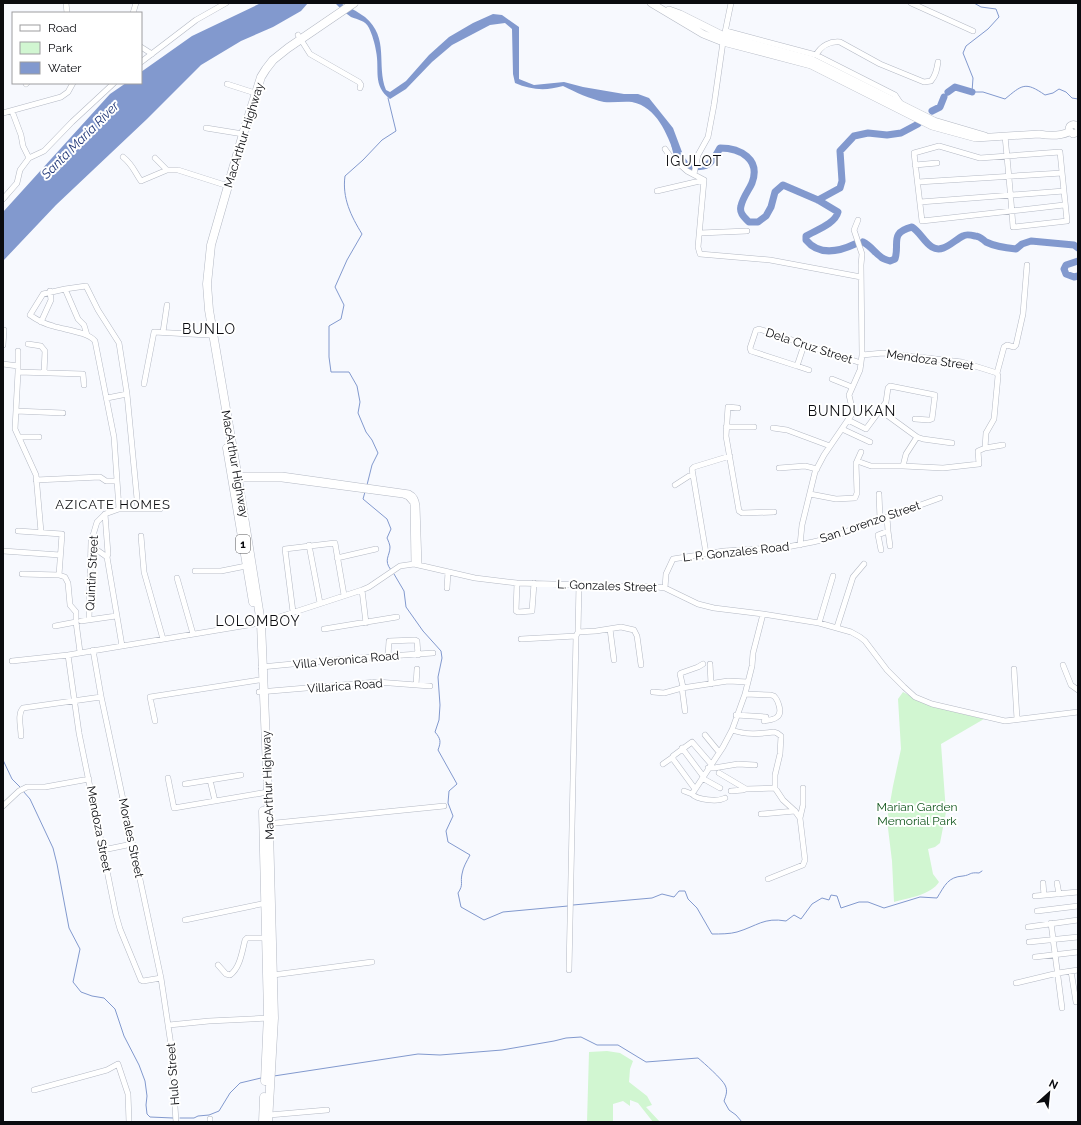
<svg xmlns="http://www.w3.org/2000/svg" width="1081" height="1125" viewBox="0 0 1081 1125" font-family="Raleway,sans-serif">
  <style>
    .green { fill: #d1f6d1 }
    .water { fill: #8299ce }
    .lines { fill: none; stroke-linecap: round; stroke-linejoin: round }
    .stream { stroke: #8299ce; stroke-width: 1 }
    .river { stroke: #8299ce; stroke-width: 7 }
    .minor-casing { stroke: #b4b9c4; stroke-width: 6 }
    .major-casing { stroke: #b4b9c4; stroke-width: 8 }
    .highway-casing { stroke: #b4b9c4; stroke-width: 9 }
    .minor { stroke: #fff; stroke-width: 5 }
    .major { stroke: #fff; stroke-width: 7 }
    .highway { stroke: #fff; stroke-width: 8 }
    .labels { text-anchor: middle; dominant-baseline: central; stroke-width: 4; stroke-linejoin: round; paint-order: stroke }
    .shield { fill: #fff; stroke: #545457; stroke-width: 1 }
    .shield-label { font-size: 11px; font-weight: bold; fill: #0a0b0f }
    .street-label { font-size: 12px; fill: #0a0b0f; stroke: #fff }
    .park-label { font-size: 12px; fill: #0f551b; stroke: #fff }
    .water-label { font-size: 13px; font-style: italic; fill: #223878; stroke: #fff }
    .neighbourhood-label { font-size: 13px; letter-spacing: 1px; fill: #0a0b0f; stroke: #fff }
    .quarter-label { font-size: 14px; letter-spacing: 1px; fill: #0a0b0f; stroke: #fff }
  </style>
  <rect width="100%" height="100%" fill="#f7f9fe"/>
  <path class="green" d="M 903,692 L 930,706 L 984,719 L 941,744 L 946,812 L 940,843 L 935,847 L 928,849 L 933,874 L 939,882 C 931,895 908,898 894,902 L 892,861 L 887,820 L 893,786 L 901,749 L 898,699 Z
    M 607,1051 L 620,1053 L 633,1061 L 630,1069 L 629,1082 L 647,1096 L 652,1105 L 646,1107 L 660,1122 L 653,1122 L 638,1103 L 630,1100 L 630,1106 L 623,1101 L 613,1104 L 613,1122 L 587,1122 L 589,1052 Z"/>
  <path class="water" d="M 261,3 L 308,3 L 301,11 L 273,27 L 241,41 L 201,65 L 147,119 L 56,205 L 3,261 L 3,212 L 110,94 L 126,83 L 141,83 L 141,72 L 192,36 Z
    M 335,3 C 344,3 344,6 352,9 C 357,11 360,14 365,17 C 390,38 376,65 386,90 L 390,92 L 406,81 L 429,55 L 449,37 L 473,23 L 493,14 L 502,15 L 519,27 L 519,79 L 534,85 L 564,82 L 583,87 L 624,94 L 638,94 L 649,98 L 673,128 L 682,152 L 675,155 C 667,134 657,107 632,102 C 623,101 613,103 604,102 C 590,99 575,92 563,86 C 546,91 531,90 515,83 L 513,74 L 512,29 L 505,23 L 490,25 L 452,45 L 432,62 L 406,89 L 390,99 C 372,85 380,70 376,51 C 375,44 372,34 369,28 C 365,20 358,20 351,17 C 345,13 340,8 335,3 Z"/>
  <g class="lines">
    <path class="stream" d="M 974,3 L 981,7 L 996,9 L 999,17 L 988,29 L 966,46 L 963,53 L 973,78 L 972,92 L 983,92 L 1005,99 C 1022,85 1025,81 1045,95 L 1053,93 L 1059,89 L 1066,92 L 1072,98 L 1078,99
      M 367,485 L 372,465 L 378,453 L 372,440 L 366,432 L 358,413 L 360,402 L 357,386 L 349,372 L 331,372 L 329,357 L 329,326 L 341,319 L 344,305 L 335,287 L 347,260 L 362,234 C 351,216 342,198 345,176 L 363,160 L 382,140 L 396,131 L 388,98
      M 365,492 L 363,499 L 387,519 L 391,529 L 387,538 C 388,540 390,545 390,547 C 390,556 383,560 391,570
      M 394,574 L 404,591 L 406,607 L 423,631 L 441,651 L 442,658 L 438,677 L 440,705 L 439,720 L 435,732 C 441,739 441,742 438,750 L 457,784 L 449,791 L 448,803 L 453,816 L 446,831 L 448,842 L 470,855 C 467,861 463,867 462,874 C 460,883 464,884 458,893 L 461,907 L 484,920 L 503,912 L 568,906
      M 3,760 L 12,779 L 21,788
      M 23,791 L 30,799 L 53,848 L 57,864 L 69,928 L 80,949 L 73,982 L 81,992 L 92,996 L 104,998 L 115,1009 L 124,1036 L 139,1065 L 145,1081 L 147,1096 L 146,1105 L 147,1114 L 150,1117 L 173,1118
      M 573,905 L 652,898 L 662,894 L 674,897 L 679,891 L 685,891 L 688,899 L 697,908 L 712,934 C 720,934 730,934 737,932 C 757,926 764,917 786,921 L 794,915 L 801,919 L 812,904 L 822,898 L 829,900 L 831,895 L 837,896 L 841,908 L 859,902 L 868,902 L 884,908 L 920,897 L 937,898 C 945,885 948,877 963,876 C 971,875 969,872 979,873 L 982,871
      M 274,1076 L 418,1054 L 440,1055 L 502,1050 L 554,1041 L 566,1038 L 581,1037 L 597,1045 L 618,1045 L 646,1062 L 698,1058 C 704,1063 722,1079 725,1085 C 728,1091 726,1095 724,1101 L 729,1110 L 736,1115 L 742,1122
      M 180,1118 L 194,1118 L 198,1116 L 209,1115 L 219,1111 L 230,1093 L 240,1083 L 261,1078"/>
    <path class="river" d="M 948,92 L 955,87 L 972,92
      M 932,111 L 940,107 L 944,97
      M 675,146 L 677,154 L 687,166 C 707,169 711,165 720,148 C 740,148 761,159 752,183 C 749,190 743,197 741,206 C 739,213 744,217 749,222 L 758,222 L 766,216 L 771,207 L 775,192 L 783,185 L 818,200 L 838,212 C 835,224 816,230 806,236 L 806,240 C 819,256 838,252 855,244
      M 818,200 L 840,188 L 842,181 L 840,151 L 854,136 L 868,133 L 887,135 L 901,133 L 918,124
      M 863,242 C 871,246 874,252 881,257 C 883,259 887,260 890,261 L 895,259 C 900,243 889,233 912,227 C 920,232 924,242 932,247 C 943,254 954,240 963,236 C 966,234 971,235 975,236 C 980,236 982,239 986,242 C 996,247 1006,248 1016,249 L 1022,244 L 1031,241 L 1074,245 L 1078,248
      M 1078,261 L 1066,265 L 1064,269 L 1066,274 L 1074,277 L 1078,276"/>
    <defs>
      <path id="minor" d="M 66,3 L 67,13
        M 911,3 L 973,31
        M 133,13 L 136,3
        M 726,31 L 816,55 L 895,95 L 901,104
        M 298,35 L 310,54 L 359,82 L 361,85 L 360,88
        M 141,47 L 152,54
        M 816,55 C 821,46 830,41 840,42 L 880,64 L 924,82 L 931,81 C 936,75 937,69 938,62
        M 141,62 L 196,20 L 226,3
        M 26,84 L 27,83
        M 227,84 L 255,93
        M 12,111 L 21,135 L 23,146 L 29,158
        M 3,113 L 61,97 L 68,92 L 73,83
        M 206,128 L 243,134
        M 1005,136 C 1008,167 1011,197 1013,227 L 1067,221 L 1060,152 L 980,158 L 939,146 L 914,153 L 922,221 L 1064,205
        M 665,149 L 670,156 L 687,171 L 704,180
        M 123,157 C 133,165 134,171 141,181 L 167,170
        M 155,158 L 167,170 L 178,170 L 228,186
        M 915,165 L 937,163
        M 694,174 L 698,155 L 708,137 L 714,105 L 723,42 L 731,3
        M 704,180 L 698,247 L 700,254 L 770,260 L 861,277
        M 918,182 L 1062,173
        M 657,191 L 704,180
        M 3,199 L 17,183 L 20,170 L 29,158 L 44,151 L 72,122 L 114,83
        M 920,202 L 1064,191
        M 700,233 L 747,231
        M 65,289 L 43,294 L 30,315 C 37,320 45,324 53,326 C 65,330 88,332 95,341 L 114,437 L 119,509
        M 41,322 L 51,300 L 50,291
        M 3,330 L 4,330 L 3,345
        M 163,332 L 167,305
        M 87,335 L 84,325 L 78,319 L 65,289 L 86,286 L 98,310 L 119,343 L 127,394 L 138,509
        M 28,344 L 41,346 L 45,351 L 44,373
        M 804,345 L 797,366 L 809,370
        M 18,351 L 18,372
        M 862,355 L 883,353 L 962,362 L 997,373
        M 3,364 L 18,366
        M 797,366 L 751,351 L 750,348 L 756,330 L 759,329 L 861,363
        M 832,379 L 852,387
        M 144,384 L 154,332 L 208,335 L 213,335
        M 107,398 L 127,394
        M 738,408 L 728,407 L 726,436 L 739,511 L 742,513 L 774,512
        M 880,410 L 917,437 L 923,439 L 952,443
        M 16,411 L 63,413
        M 848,420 L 866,429 L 886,402 L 888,388 L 890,386 L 935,395 L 932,419 L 929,420 L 915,419
        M 726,427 L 754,427
        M 773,428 L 787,430 L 830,446
        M 842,429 L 870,442
        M 19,437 L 39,437
        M 985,448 L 1003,445
        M 857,461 L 861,452
        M 903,466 L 906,454 L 917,437
        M 779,468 L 805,466 L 817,469
        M 235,475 L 282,475 L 409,493 C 415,496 416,500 417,506 L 419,565
        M 235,479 L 282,479 L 403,495 L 408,497 L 413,503 L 414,564
        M 36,480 L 100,477 L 106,481 L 116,481
        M 675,485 L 689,476 L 693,475
        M 810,494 L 836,499 L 855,498 L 857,493 L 856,463 L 857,461 L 871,466 L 903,466 L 943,468 L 979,464 L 978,451 L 985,448 L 986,433 L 994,419 L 998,376 L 997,373 L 1004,347 L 1007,345 L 1014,347 L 1016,345 L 1023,314 L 1027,265
        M 879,494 L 880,519
        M 105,514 L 108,554 L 107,557 L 122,646
        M 887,517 L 888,531 L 890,546
        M 18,531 L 62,534 L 59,575 L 65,577 L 68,583 L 70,605 L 76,612 L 76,622 L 80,652
        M 41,532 L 36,475 L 15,429 L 18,372 L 83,374 L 84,385
        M 141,536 L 144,572 L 163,639
        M 92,543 L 97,550 L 107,557
        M 309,545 L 320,603
        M 800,545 L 802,525 L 815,472 L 824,455 L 852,414 L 852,408 L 849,395 L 860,370 L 862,355 L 861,265 L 862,254 L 854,230 L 858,220
        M 881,550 L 878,535 L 888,531
        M 3,551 L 60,555
        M 706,553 L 692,469 L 694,467 L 730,456
        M 337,558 L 376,549
        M 195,571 L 221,571 L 246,566
        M 22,574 L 59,575
        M 177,578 L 193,634
        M 517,583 L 516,611 L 518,612 L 532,611 L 534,583
        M 447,588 L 448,572
        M 665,588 L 666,574 L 673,559 L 724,551 L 787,547 L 813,542 L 834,537 L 868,522 L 887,517 L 940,498
        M 362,590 L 366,623
        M 293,612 L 285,549 L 335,543 L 344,595
        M 89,619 L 91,542 L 97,522 L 105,514 L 119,509 L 160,509
        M 81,621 L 116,616
        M 819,623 L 833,576
        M 55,626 L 76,622
        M 837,627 L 853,577 L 864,564
        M 324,629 L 397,617
        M 610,629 L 614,660
        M 578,632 L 596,631 L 621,627 L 634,630 L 637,636 L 641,665
        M 521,639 L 576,636
        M 93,650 L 101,696 L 161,978 L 171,1045 L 176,1122
        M 68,655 L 79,733 L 116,915 L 120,929 L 141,980 L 143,981 L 161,978
        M 388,656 L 389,641 L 415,640 L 417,641 L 418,655
        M 12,661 L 68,655 L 261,623 L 362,590 L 369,587 L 400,566 L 414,564 L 475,578 L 517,583 L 657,587 L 665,588 L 698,604 L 714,608 L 763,614 L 819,623 L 851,632 L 860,637 L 865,641 L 887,670 L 904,687 L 915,697 L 932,704 L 1005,721 L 1078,712
        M 710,664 L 711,684
        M 1063,665 L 1071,685 L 1078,690
        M 261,667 L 345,659 L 433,653
        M 1014,669 L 1017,719
        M 416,685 L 417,669
        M 683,687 L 680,674 L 681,673 L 698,667 L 703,664
        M 259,692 L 377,682 L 430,686
        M 653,692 L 664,693 L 682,688
        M 745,694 L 771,695 L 774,696 C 778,700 783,713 777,717 C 774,720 768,720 764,721
        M 685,711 L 682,688 L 728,681 L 748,682
        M 736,715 L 766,717
        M 155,721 L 150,697 L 259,680
        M 732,730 C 746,735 759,734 774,732 L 777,733 L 781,736 L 780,754 L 775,775 L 775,788 L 783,800 L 795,811 L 800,818 L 805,860 L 803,865 L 768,879
        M 705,735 L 719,752
        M 21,736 C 21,727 17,714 23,708 L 101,697
        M 682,748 L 703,776
        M 663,764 L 673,757
        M 708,768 L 714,768 L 738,764 L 755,765
        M 719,773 L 746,789 L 775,788
        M 168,778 L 174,808 L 268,792
        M 702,778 L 720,788
        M 185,784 L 210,780
        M 695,789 L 673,759 L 673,756 L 692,742 L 711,764
        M 684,791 L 692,794 L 723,747 L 732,730 L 745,694 L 752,666 L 753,653 L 763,614
        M 731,791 L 743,790 L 746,789
        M 692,794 C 697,800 718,802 725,798
        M 215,801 L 210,780 L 241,775
        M 3,806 L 19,791 L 27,787 L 45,787 L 89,779
        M 761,814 L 795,811
        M 800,818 L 803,805 L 803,788
        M 266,824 L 444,806
        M 103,850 L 132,844
        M 1043,883 L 1044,895
        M 1057,883 L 1059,894
        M 1035,896 L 1078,892
        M 1037,911 L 1078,906
        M 185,920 L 266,903
        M 1051,923 L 1062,1008
        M 1028,927 L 1078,920
        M 1029,942 L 1078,937
        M 1035,957 L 1078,952
        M 218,965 L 226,974 L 230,975 C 240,968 242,952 245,940 L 247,938 L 268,938
        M 569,970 L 576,636 L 578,632 L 579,584
        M 1071,971 L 1076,1002
        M 273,975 L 372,962
        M 1016,983 L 1058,973 L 1078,970
        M 169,1025 L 209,1021 L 269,1018
        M 34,1090 L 107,1070 L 118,1064 L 128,1094 L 129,1122
        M 269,1115 L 327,1110
        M 210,1122 L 210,1119"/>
      <path id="major" d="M 651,3 L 703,34 L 723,42 L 811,65 L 932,126 L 976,138 L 1039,134 C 1049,136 1060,136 1069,132
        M 669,10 L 680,14 L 724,36 L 812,60 L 934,121 L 985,136
        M 1078,127 C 1074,123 1069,124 1069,130 L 1073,134 L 1078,132"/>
      <path id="highway" d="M 227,448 L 253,602
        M 263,811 L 268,1014 L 265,1081
        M 263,1122 L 264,1097
        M 268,1122 L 274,1018 L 268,792 L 261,623 L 238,479 L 209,310 L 207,284 L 211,245 L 243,134 L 261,77 L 266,69 L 273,60 L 288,48 L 354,3"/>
    </defs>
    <use href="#minor" class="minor-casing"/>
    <use href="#major" class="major-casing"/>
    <use href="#highway" class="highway-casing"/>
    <use href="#minor" class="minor"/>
    <use href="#major" class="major"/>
    <use href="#highway" class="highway"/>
  </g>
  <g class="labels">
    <rect class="shield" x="236" y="535" width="14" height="18" rx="3"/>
    <g class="shield-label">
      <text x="243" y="544">1</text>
    </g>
    <g class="street-label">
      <text transform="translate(244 135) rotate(-73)">MacArthur Highway</text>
      <text transform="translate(809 346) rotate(18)">Dela Cruz Street</text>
      <text transform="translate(930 360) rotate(8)">Mendoza Street</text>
      <text transform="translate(235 464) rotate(80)">MacArthur Highway</text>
      <text transform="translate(870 522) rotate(-19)">San Lorenzo Street</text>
      <text transform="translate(736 552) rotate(-6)">L. P. Gonzales Road</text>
      <text transform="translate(92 573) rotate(-87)">Quintin Street</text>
      <text transform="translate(607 586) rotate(2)">L. Gonzales Street</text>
      <text transform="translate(346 660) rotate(-5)">Villa Veronica Road</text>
      <text transform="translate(345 686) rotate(-4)">Villarica Road</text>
      <text transform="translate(268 785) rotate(-92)">MacArthur Highway</text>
      <text transform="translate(99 829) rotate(79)">Mendoza Street</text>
      <text transform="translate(131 838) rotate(78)">Morales Street</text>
      <text transform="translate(173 1074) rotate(-94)">Hulo Street</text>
    </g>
    <g class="park-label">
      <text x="917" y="807">Marian Garden<tspan x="917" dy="14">Memorial Park</tspan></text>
    </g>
    <g class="water-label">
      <text transform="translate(80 140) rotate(-45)">Santa Maria River</text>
    </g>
    <g class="neighbourhood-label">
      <text x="113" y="504">AZICATE HOMES</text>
    </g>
    <g class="quarter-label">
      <text x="694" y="161">IGULOT</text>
      <text x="209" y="329">BUNLO</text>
      <text x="852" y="411">BUNDUKAN</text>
      <text x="258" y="621">LOLOMBOY</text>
    </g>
  </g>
  <rect width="1081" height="1125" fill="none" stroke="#0a0b0f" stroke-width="8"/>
  <rect x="12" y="12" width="130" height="72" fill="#ffffff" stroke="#9d9d9f"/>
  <rect x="20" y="25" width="20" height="6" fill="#ffffff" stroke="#9d9d9f"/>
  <text x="48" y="32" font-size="12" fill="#0a0b0f">Road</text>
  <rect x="20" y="42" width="20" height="12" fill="#d1f6d1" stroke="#9d9d9f"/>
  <text x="48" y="52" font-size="12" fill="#0a0b0f">Park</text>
  <rect x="20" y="62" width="20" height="12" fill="#8299ce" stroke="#9d9d9f"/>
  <text x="48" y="72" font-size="12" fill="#0a0b0f">Water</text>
  <g transform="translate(1049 1093) rotate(27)" stroke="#ffffff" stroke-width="3" paint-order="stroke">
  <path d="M0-3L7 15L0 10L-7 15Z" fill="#0a0b0f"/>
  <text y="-6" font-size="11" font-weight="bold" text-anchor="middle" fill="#0a0b0f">N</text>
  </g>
</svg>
